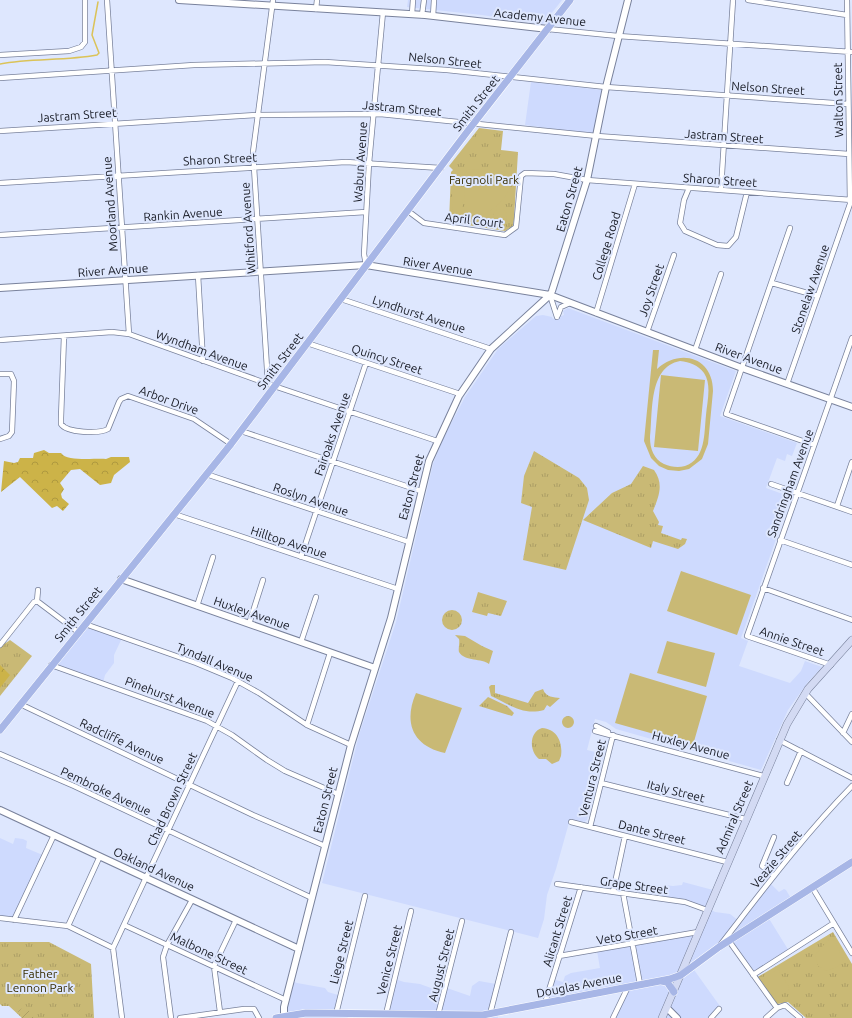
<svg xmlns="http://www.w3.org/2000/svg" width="852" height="1018" viewBox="0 0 852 1018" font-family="Ubuntu,sans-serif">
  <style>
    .built { fill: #cedafe }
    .grass { fill: url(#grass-tufts) }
    .forest { fill: url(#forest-crowns) }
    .garden { fill: url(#garden-furrows) }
    .pitch { fill: #c9b975; fill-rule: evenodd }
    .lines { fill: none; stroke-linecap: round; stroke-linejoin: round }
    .stream { stroke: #dbc358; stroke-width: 1.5 }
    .minor-casing { stroke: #79829c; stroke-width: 6 }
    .tertiary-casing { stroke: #79829c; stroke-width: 8 }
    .secondary-casing { stroke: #79829c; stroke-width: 8 }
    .primary-casing { stroke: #fff; stroke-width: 8 }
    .minor { stroke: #fff; stroke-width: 4.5 }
    .tertiary { stroke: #fff; stroke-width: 6 }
    .secondary { stroke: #d3daf3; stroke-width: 7 }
    .primary { stroke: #a7b6e6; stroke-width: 7 }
    .labels { text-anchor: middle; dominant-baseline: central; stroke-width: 4; stroke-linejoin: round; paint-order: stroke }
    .street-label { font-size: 12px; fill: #171a24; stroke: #dee7fe }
    .park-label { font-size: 12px; fill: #382e00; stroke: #dee7fe }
  </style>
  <defs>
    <pattern id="grass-tufts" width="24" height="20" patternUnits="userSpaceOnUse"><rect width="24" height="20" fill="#c9b975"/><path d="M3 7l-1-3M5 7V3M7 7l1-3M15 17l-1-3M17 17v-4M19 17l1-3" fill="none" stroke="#ac9e65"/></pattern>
    <pattern id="forest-crowns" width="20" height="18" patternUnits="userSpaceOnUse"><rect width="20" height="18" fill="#ccb348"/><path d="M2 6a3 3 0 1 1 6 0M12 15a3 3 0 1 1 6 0" fill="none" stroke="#ae993f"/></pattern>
    <pattern id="garden-furrows" width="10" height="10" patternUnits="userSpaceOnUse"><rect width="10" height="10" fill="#c9b975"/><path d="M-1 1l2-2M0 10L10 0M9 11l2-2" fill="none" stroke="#ac9e65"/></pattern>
  </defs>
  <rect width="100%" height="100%" fill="#dee7fe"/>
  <path class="built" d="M 408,0 L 562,0 L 543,24 L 482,15 L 407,7 Z
    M 531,82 L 602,90 L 593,134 L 525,125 Z
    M 568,308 L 736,371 L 720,416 L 797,443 L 792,456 L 787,454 L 785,461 L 777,458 L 766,488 L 791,497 L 741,638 L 748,641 L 739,666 L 790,683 L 801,671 L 805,661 L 822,667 L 808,682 L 788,710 L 761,770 L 616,729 L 606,722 L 595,719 L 587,750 L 604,754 L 587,820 L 584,822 L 570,819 L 556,869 L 547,895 L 544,919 L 538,938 L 322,883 L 359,735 L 396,622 L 433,464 L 443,439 L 465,397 L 498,349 L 536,316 L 543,315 L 552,317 L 553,319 L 564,315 L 563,311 Z
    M 83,625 L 122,638 L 114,655 L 114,663 L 105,675 L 103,683 L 51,663 Z
    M 0,838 L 13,844 L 15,838 L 23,839 L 27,841 L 26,848 L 45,856 L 15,920 L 0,919 Z
    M 683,882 L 713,890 L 707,907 L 715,912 L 730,914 L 739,921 L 770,883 L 779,892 L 784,889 L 786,890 L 792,900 L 768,917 L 789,951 L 751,977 L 727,942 L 692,967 L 722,1009 L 717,1009 L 709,1018 L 612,1018 L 627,988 L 546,1002 L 552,979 L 563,982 L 565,976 L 571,973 L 600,968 L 597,951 L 696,932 L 704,912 L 686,903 L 662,898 L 664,885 L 673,886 L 682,885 Z
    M 395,979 L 404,982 L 420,984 L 442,992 L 444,987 L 470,996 L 472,986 L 479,981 L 496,984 L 489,1012 L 497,1012 L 498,1018 L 454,1018 L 387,1014 Z
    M 289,980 L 297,983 L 325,988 L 328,992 L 338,995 L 334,1011 L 345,1013 L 348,1018 L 278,1018 L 280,1017 L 281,1007 Z"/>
  <path class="grass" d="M 479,128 L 503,131 L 501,150 L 518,152 L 514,219 L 513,226 L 505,231 L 449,222 L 451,172 L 453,170 L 449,166 Z
    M 534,451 L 579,478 L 587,488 L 589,500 L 566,570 L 523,560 L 532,507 L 521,503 L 524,476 Z
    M 643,466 L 654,470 C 664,484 659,496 653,511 L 659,522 L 658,525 L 663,526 L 661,533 L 681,540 L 682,538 L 687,539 L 685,544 L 678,549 L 653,541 L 651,548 L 583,520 L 612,493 L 631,484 Z
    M 478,592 L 507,601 L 501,616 L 488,613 L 487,616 L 472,612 Z
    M442 620a10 10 0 1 1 20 0a10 10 0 1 1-20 0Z
    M 455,635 L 465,636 L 482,646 L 493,651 L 489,664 C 482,658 465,662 459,652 C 458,649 460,643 459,639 Z
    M 10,640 L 32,656 L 0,696 L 0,647 Z
    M 491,685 L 495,685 L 495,693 L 528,703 L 535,692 L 543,689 C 546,698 554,697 560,698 L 550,707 L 547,705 L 544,710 C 523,716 509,704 491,696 L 489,687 Z
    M 488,697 L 507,706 L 514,713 L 512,716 L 479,706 Z
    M562 722a6 6 0 1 1 12 0a6 6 0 1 1-12 0Z
    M 542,728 C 557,729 563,742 561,756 L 559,761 L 552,764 L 546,759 L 539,759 C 529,751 529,732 542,728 Z
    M 833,932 L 852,964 L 852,1018 L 806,1018 L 788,1002 L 772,1005 L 756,978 Z
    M 0,942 L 49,942 L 91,964 L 94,1018 L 22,1018 L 9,1006 L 2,1006 L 0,1004 Z"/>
  <path class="forest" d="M 44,450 L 49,453 L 61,453 C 67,462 95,458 106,459 L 111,457 L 129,457 L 130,462 L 114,475 L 111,483 L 100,485 L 80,469 L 71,470 L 60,483 L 64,489 L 61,494 L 62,498 L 69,504 L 63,511 L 57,506 L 52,508 L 20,477 L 1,492 L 4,461 L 14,463 L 18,462 L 20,458 L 33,458 L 34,453 Z
    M 0,665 L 10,675 L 0,688 Z"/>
  <path class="garden" d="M 26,1006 L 34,1018 L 22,1018 L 18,1011 Z"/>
  <path class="pitch" d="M 469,169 L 508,172 L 511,174 C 514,189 500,206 487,212 C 481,215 472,215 465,215 L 464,173 Z
    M 452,181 L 461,181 L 461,195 L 452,195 Z
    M 453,198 L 463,198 L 462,217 L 452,216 Z
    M493 216a7 7 0 1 1 14 0a7 7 0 1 1-14 0Z
    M 653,350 L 659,350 L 657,369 C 680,348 713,357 713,391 L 708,444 L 702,459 L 689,469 L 679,471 L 668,470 L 659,466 L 651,458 L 644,441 ZM 680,361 C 690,362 698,365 704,373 C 712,385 707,402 706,415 C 704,433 706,459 685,466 C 678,468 671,467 664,464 C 654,459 650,449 650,438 C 653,413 648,367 680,361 Z
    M 661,375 L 705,380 L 698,451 L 654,447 Z
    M 681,571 L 751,595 L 737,635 L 667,611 Z
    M 667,641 L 715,653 L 706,687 L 657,673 Z
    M 630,673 L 707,696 L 693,745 L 615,723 Z
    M 416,693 L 462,708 L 445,753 C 413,746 403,723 416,693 Z
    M 828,940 L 835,941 L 844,962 L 837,967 L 826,971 L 818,966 L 815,955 Z
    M 778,969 L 790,989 L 775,999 L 762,980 Z"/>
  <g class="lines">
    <path class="stream" d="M 0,64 C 32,58 64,61 97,55 L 99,53 L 92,35 L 98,2"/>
    <defs>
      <path id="minor" d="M 107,0 L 129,334
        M 748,0 L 847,15
        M 316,9 L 317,0
        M 412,14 L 413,0
        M 422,15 L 424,0
        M 433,16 L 434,0
        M 548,29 L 618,36 L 852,52
        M 0,55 L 69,51 L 81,47 L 85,42 L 85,0
        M 0,78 L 194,65 L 325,62 L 447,70 L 606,87 L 848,104
        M 0,131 L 257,115 L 380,114 L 597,136 L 849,154
        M 0,183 L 346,162 L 441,168
        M 689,188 L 684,200 L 680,223 L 685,231 L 717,245 L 728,246 L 736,237 L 747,192
        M 721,189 L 733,0
        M 408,211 L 424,223 L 505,235 L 516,227 L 521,176 L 525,173 L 554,174 L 587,180 L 852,200
        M 790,228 L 726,414 L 814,445
        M 0,235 L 366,212
        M 366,265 L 364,254 L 369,163 L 383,12
        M 198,275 L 203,361
        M 772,283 L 818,296
        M 550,295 L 557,317
        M 341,299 L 491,349
        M 596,313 L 635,184
        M 558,315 L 561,307 L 570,303
        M 647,332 L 674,255
        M 64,336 L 61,418 L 61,424 C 67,433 99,434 108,429 L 119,402 L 121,399 L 128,396 L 194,419 L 231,444
        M 0,340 L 112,332 L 129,334 L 274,386 L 437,441
        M 307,343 L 460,394
        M 695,350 L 721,274
        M 0,374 L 11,374 L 14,381 L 12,432 L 9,436 L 0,439
        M 268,384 L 253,152 L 273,0
        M 787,384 L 850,204 L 847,0
        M 241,431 L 421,491
        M 206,474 L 409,542
        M 771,484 L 852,512
        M 837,506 L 852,462
        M 174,514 L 398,589
        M 780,540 L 852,565
        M 301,557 L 366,363
        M 763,588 L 852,620
        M 37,601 L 78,632
        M 37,601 L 38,590
        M 197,606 L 213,557
        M 85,624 L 196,663 L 232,678 L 259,693 L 307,725 L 351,745
        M 249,624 L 263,580
        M 301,642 L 316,597
        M 0,645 L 34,602 L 37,601
        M 51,665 L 207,721 L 232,735 L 267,760 L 285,771 L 338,794
        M 831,665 L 747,636 L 852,338
        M 805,693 L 852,742
        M 20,704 L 253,815 L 325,846
        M 307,725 L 330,653
        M 596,726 L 608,732
        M 595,731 L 763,776
        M 843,733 L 852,714
        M 779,740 L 852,778
        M 0,754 L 74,786 L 312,898
        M 601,783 L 745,819
        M 787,783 L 801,751
        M 571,822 L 727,862
        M 590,827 L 613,735
        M 774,837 L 762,866 L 774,876
        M 557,884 L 685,902 L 707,910
        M 812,887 L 852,953
        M 613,892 L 625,836
        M 623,893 L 640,984
        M 0,918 L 68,926 L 113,948
        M 14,920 L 54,835
        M 124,925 L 286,1000
        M 68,926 L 100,856
        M 729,941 L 777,1008
        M 721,944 C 763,890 804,835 852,786
        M 559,956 L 698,932
        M 753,975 L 834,923
        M 545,1003 L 581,887
        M 220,1012 L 214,966 L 236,920
        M 336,1014 L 365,896
        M 386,1014 L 411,911
        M 490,1014 L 511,932
        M 438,1015 L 462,921
        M 122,1018 L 113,948 L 238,681
        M 171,1018 L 163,957 L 167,945 L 192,900
        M 180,1018 L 244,1009 L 254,1009 L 259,1018
        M 613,1018 L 628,987
        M 711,1018 L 719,1009
        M 766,1018 L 777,1008 L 785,1005 L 800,1018"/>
      <path id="tertiary" d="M 179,0 L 425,15 L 548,29
        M 0,288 L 366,265 L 550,295 L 742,368 L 852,407
        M 121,579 L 375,668
        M 0,810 L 299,949
        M 667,1008 L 677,1018
        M 284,1016 L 284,1007 L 351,745 L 391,618 L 429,461 L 459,396 L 491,349 L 550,295 L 552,291 L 587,180 L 606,87 L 628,0"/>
      <path id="secondary" d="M 662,1018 L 787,724 L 808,689 L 852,640"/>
      <path id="primary" d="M 0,730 L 231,444 L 467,132 L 570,0
        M 661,981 L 667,982 L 674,992
        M 276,1018 L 306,1013 L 483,1015 L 670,979 L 681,975 L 719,947 L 852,862"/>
    </defs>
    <use href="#minor" class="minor-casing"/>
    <use href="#tertiary" class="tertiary-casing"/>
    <use href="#secondary" class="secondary-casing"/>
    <use href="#primary" class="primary-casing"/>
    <use href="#minor" class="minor"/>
    <use href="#tertiary" class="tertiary"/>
    <use href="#secondary" class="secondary"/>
    <use href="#primary" class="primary"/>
  </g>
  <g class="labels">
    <g class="street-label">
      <text transform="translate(540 17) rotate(6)">Academy Avenue</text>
      <text transform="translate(445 60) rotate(6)">Nelson Street</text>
      <text transform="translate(768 88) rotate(4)">Nelson Street</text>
      <text transform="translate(838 100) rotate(-91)">Walton Street</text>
      <text transform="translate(476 103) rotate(-52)">Smith Street</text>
      <text transform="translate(402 108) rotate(5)">Jastram Street</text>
      <text transform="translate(77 115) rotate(-4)">Jastram Street</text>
      <text transform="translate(724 136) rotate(4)">Jastram Street</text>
      <text transform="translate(220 159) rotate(-3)">Sharon Street</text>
      <text transform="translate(360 162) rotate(-86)">Wabun Avenue</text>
      <text transform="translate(720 180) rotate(4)">Sharon Street</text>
      <text transform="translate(569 199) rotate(-74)">Eaton Street</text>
      <text transform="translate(110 204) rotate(-94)">Moorland Avenue</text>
      <text transform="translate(183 214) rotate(-4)">Rankin Avenue</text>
      <text transform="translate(474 220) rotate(7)">April Court</text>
      <text transform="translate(248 228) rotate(-94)">Whitford Avenue</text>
      <text transform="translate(606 246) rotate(-73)">College Road</text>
      <text transform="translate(438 266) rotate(9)">River Avenue</text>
      <text transform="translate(113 270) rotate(-4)">River Avenue</text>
      <text transform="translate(810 289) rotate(-71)">Stonelaw Avenue</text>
      <text transform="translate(651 290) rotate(-71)">Joy Street</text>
      <text transform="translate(419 314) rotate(18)">Lyndhurst Avenue</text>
      <text transform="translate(202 350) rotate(20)">Wyndham Avenue</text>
      <text transform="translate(749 358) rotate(20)">River Avenue</text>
      <text transform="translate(387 359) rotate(18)">Quincy Street</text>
      <text transform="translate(280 361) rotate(-53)">Smith Street</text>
      <text transform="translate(169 400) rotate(20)">Arbor Drive</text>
      <text transform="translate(332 434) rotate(-71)">Fairoaks Avenue</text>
      <text transform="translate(790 483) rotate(-70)">Sandringham Avenue</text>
      <text transform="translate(411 487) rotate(-75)">Eaton Street</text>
      <text transform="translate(311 499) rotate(19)">Roslyn Avenue</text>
      <text transform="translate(289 542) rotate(18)">Hilltop Avenue</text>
      <text transform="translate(252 613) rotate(19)">Huxley Avenue</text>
      <text transform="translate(78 614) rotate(-51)">Smith Street</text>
      <text transform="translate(792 641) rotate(19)">Annie Street</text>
      <text transform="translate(215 662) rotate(23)">Tyndall Avenue</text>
      <text transform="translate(170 697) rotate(21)">Pinehurst Avenue</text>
      <text transform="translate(122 741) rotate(25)">Radcliffe Avenue</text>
      <text transform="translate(691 745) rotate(15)">Huxley Avenue</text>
      <text transform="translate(592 778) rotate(-76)">Ventura Street</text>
      <text transform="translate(106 791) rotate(25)">Pembroke Avenue</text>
      <text transform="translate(676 791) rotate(14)">Italy Street</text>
      <text transform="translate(172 799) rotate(-65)">Chad Brown Street</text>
      <text transform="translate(325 800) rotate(-76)">Eaton Street</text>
      <text transform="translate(734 817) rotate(-67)">Admiral Street</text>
      <text transform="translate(652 832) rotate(14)">Dante Street</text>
      <text transform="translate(776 859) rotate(-50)">Veazie Street</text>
      <text transform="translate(154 869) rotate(25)">Oakland Avenue</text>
      <text transform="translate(634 885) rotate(8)">Grape Street</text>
      <text transform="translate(557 931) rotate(-73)">Alicant Street</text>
      <text transform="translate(627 935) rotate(-10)">Veto Street</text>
      <text transform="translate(341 952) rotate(-76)">Liege Street</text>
      <text transform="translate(209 953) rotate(25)">Malbone Street</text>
      <text transform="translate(389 960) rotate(-76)">Venice Street</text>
      <text transform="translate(441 965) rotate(-76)">August Street</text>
      <text transform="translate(579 985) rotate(-11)">Douglas Avenue</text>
    </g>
    <g class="park-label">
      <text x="484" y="179">Fargnoli Park</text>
      <text x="40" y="973">Father<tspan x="40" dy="14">Lennon Park</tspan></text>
    </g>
  </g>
</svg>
